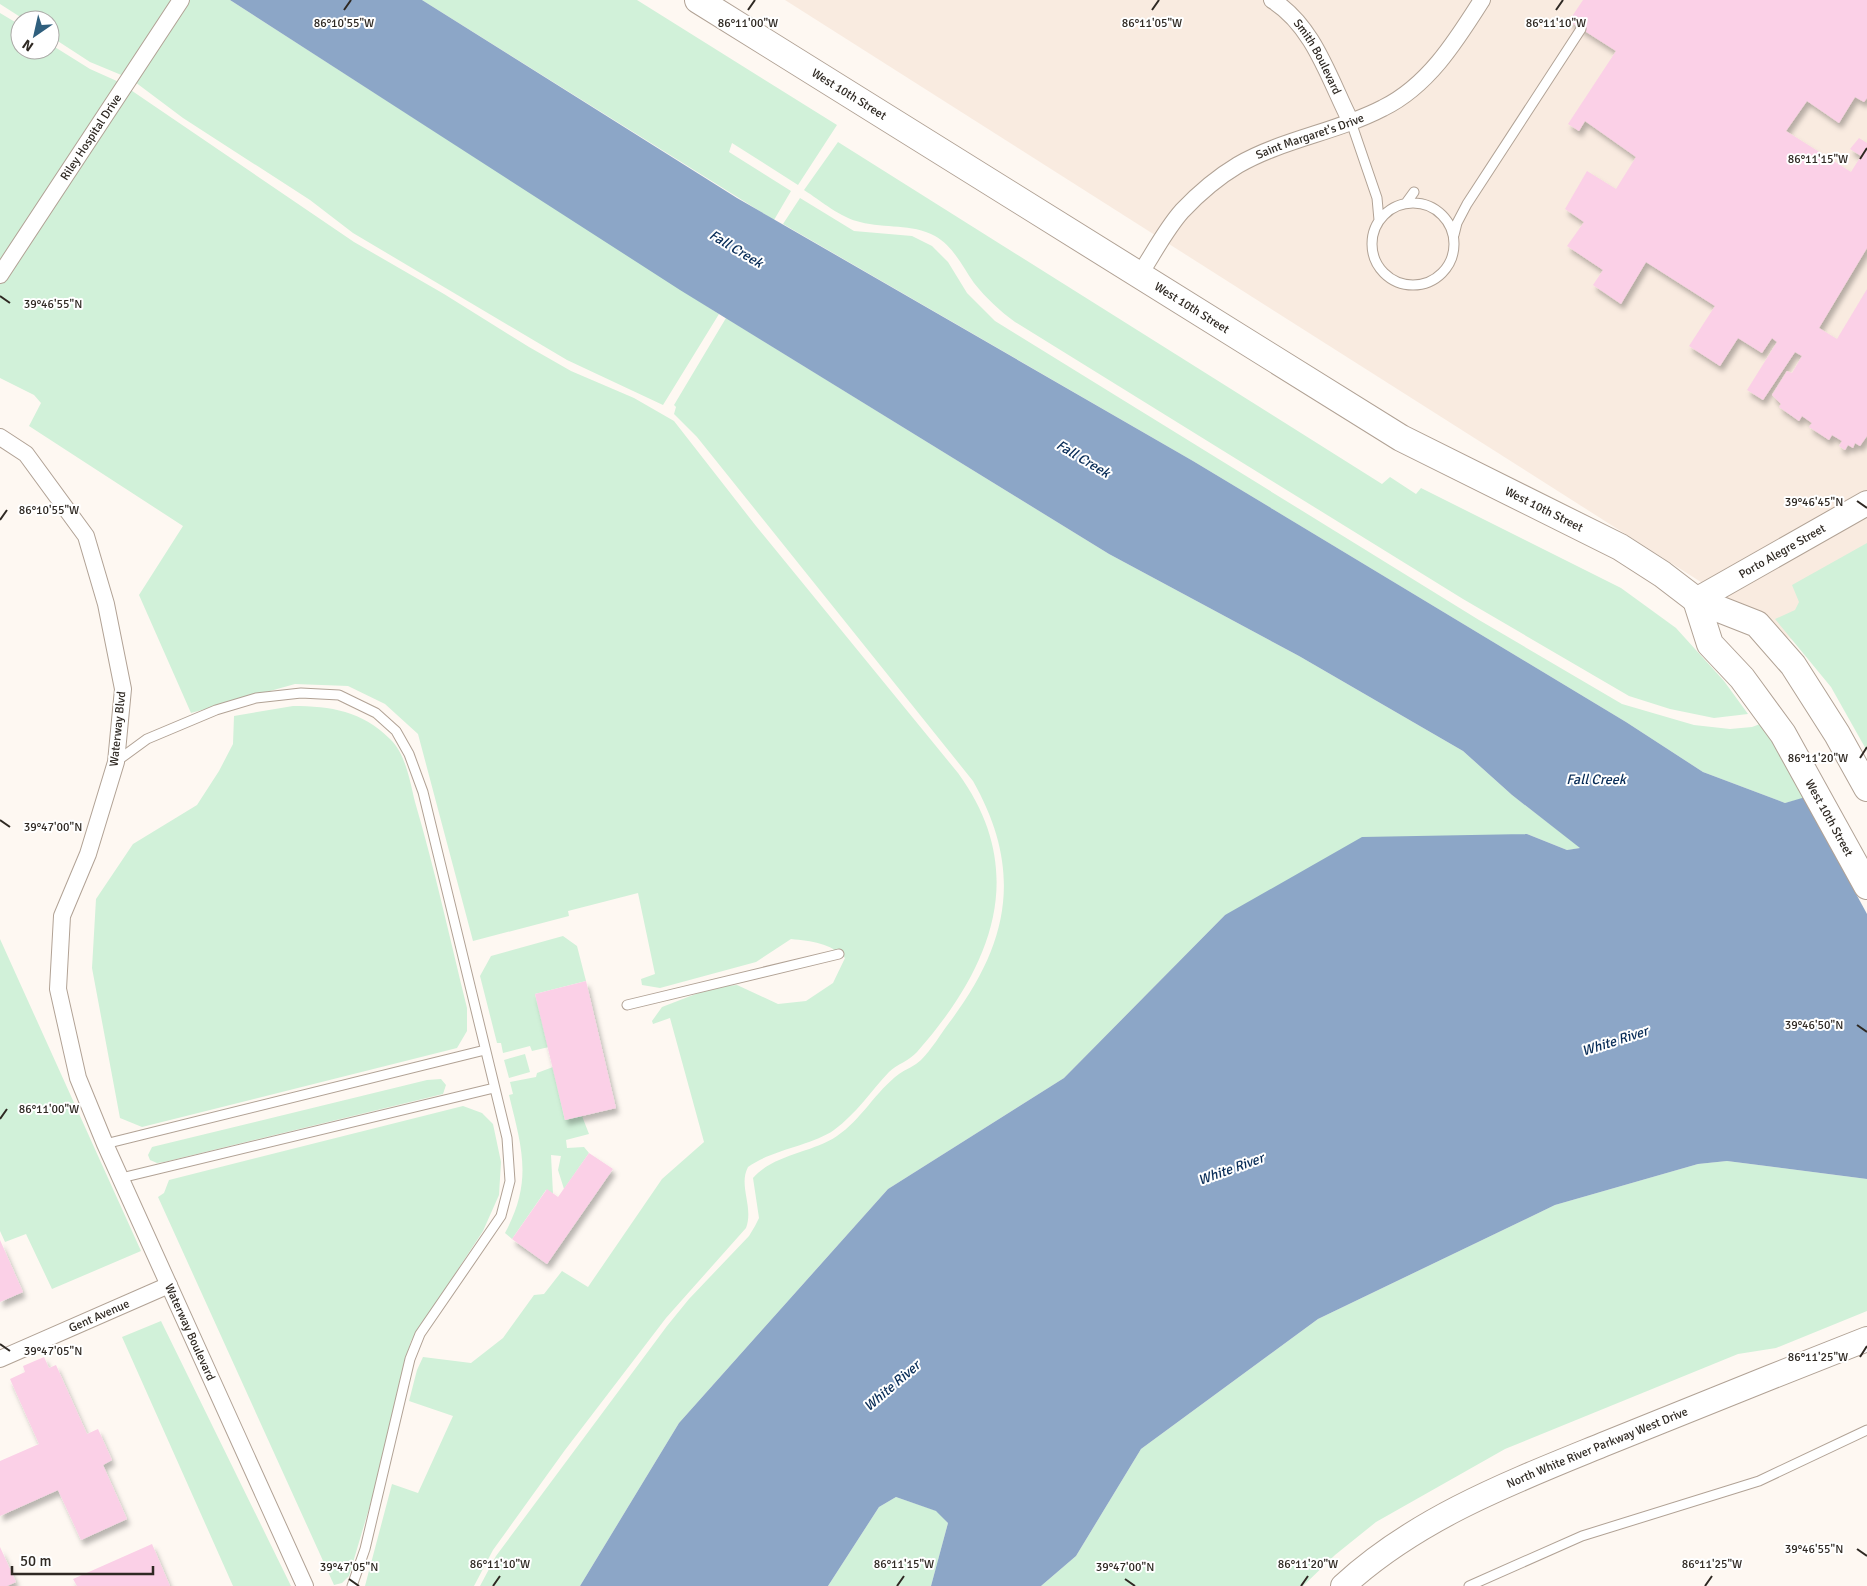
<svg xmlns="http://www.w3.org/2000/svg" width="1867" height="1586" viewBox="0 0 1867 1586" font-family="Signika,sans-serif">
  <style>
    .built { fill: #f9ebe0 }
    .green { fill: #d1f1d9 }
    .water { fill: #8ca6c7 }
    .pier { fill: #fef8f2 }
    .building { fill: #fbd0e7; filter: url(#shadow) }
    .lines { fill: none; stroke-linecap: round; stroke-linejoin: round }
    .lane-casing { stroke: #b1a295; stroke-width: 11 }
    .street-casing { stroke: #b1a295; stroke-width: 18 }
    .secondary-casing { stroke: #b1a295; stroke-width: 26 }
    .primary-casing { stroke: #b1a295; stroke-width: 28 }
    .lane { stroke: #fff; stroke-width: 9 }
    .street { stroke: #fff; stroke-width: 16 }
    .secondary { stroke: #fff; stroke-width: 24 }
    .primary { stroke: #fff; stroke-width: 26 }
    .ticks { fill: none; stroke: #2f2923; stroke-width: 2 }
    .labels { text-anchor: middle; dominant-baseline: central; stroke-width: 4; stroke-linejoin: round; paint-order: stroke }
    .street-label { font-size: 12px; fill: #2f2923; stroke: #fff }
    .water-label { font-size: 14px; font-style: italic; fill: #092d58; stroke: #fff }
    .ticks-label { font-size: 12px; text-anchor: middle; fill: #2f2923; stroke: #fff; stroke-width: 4; stroke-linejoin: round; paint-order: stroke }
  </style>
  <defs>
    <filter id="shadow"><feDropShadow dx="3" dy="5.5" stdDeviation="2.5" flood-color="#0004"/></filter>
  </defs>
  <rect width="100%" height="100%" fill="#fef8f2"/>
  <path class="built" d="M 785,0 L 1867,0 L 1867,645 L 1830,664 Z"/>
  <path class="green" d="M 0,0 L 230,0 L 719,314 L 663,405 L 567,360 L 353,233 L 310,200 L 183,118 L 131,79 L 90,62 L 50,36 L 50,20 L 25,20 L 0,4 Z
    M 422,0 L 637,0 L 837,125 L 798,185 L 732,143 L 729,152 L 791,191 L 774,220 Z
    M 0,13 L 20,25 L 20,50 L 50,50 L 50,44 L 90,69 L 119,82 L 354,242 L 444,294 L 529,347 L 571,371 L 634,398 L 674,421 L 756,526 L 958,773 C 1031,873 991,968 917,1052 C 909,1061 897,1064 889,1072 C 871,1091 856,1114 834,1130 C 811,1146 773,1149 748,1167 C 738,1186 754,1207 746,1228 L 666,1318 L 565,1450 L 493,1550 L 474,1586 L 365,1586 L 392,1484 L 418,1493 L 453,1416 L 409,1401 L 417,1370 L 423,1357 L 471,1363 L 503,1338 L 534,1295 L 544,1294 L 562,1271 L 588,1287 L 662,1179 L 704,1142 L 670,1018 L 653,1024 L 652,1021 L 662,1007 L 714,987 L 737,985 L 778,1004 L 806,1001 L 833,983 L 845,958 C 830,943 812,941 791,939 L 756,962 L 660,988 L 642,985 L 641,979 L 655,974 L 638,893 L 568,911 L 569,916 L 473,941 L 418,734 L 385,704 L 348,686 L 295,684 L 191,713 L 139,595 L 183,526 L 29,426 L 41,403 L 34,395 L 0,378 Z
    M 838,142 L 1382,484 L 1390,477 L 1416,494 L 1421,488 L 1621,588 L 1676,628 L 1724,681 L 1748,714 L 1714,718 L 1670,709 L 1629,696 L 1463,599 L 1015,322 C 1000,311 986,298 974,283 C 962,266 954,247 935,236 C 911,223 886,229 860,222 C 841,218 821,201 804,190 Z
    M 800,198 L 854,231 L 912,236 L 932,246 L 948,262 L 967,293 L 995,321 L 1479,620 L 1622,704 L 1694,725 L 1730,729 L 1752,727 L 1760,724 L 1778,748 L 1805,798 L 1785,803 L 1703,772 L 1626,722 L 1193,461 L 783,224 Z
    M 726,318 L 1109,554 L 1299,656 L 1463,751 L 1512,795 L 1581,848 L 1567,850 L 1527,834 L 1225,915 L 1064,1078 L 888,1189 L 679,1423 L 580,1586 L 480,1586 L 496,1556 L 667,1326 L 689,1299 L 749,1236 L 755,1226 L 759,1218 L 753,1178 C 774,1154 812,1153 837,1136 C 861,1120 876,1091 899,1074 C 906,1069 915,1066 921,1060 C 932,1049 940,1035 949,1023 C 1009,944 1024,871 973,781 L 697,437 L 674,414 L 676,407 L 674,405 Z
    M 1867,543 L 1867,751 L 1831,687 L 1775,619 L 1795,610 L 1799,602 L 1792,585 Z
    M 293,706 C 331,706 362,711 390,739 C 406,754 410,782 415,802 C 435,870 450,939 467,1008 L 467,1031 L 457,1048 L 142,1127 L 120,1118 L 92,968 L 96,899 L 133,844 L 197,805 L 219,771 L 233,744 L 234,716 Z
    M 563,936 L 577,946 L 586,981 L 535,994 L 549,1047 L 532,1051 L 530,1046 L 503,1053 L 501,1043 L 497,1043 L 480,976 L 491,956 Z
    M 0,939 L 141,1251 L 52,1289 L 26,1234 L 5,1242 L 0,1231 Z
    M 525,1054 L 530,1072 L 509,1078 L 504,1060 Z
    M 553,1067 L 565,1120 L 582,1116 L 589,1134 L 566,1140 L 567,1148 L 584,1147 L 589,1153 L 564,1189 L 558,1170 L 561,1156 L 551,1155 L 553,1194 L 546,1190 L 512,1239 L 505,1233 C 533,1181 522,1149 509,1095 L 513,1094 L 510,1082 L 536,1077 L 537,1073 Z
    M 441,1079 L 446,1085 L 443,1094 L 164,1162 L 157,1163 L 150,1160 L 148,1155 L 152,1147 L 427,1080 Z
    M 463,1106 L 482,1113 L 493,1124 L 501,1162 L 499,1195 L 483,1231 L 411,1341 L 403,1367 L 373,1495 L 349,1576 L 342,1583 L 334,1585 L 158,1197 L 164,1193 L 169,1180 Z
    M 1727,1161 L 1867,1179 L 1867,1311 L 1776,1348 L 1738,1354 L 1505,1449 L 1376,1522 L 1335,1555 L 1303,1586 L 1041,1586 L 1076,1556 L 1141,1449 L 1318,1319 L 1555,1205 L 1698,1164 Z
    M 161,1321 L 291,1586 L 233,1586 L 122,1337 Z
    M 896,1497 L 937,1511 L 948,1523 L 931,1586 L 828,1586 L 879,1507 Z"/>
  <path class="water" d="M 230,0 L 422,0 L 737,198 L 1193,461 L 1626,722 L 1703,772 L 1785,803 L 1867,779 L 1867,1179 L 1727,1161 L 1698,1164 L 1555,1205 L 1318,1319 L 1141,1449 L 1076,1556 L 1041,1586 L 931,1586 L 948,1523 L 936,1511 L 896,1497 L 879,1507 L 828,1586 L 580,1586 L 679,1423 L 888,1189 L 1064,1078 L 1225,915 L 1362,837 L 1527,834 L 1567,850 L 1580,848 L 1512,795 L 1463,751 L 1299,656 L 1109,554 L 680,290 Z"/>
  <path class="pier" d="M 1867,776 L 1867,914 L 1803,796 Z"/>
  <path class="building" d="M 1583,0 L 1867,0 L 1867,98 L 1864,102 L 1855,97 L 1839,123 L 1807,101 L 1786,131 L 1851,172 L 1861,156 L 1850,149 L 1859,138 L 1867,143 L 1867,248 L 1819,328 L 1837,339 L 1867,289 L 1867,436 L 1860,446 L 1855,443 L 1853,448 L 1848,445 L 1845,450 L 1839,446 L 1842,441 L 1832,435 L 1829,440 L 1809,427 L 1812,423 L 1802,416 L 1799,421 L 1779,407 L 1781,404 L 1772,395 L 1787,371 L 1792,373 L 1802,356 L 1795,352 L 1763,400 L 1747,390 L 1777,342 L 1772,338 L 1762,353 L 1738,338 L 1720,366 L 1689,346 L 1715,306 L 1646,262 L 1621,304 L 1593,285 L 1603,270 L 1567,246 L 1584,222 L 1565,209 L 1587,171 L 1616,189 L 1636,157 L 1585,121 L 1579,131 L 1568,124 L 1616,51 L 1569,21 Z
    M 586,981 L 616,1108 L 565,1120 L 535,994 Z
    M 589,1153 L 613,1169 L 547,1264 L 512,1239 L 547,1189 L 558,1197 Z
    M 0,1240 L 23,1292 L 0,1302 Z
    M 44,1357 L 49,1368 L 56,1365 L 87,1434 L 98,1429 L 112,1460 L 103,1465 L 127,1519 L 81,1540 L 58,1490 L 0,1516 L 0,1461 L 39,1444 L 10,1379 L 25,1372 L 23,1366 Z
    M 152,1544 L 170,1586 L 77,1586 L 73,1579 Z
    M 0,1547 L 16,1582 L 7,1586 L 0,1586 Z"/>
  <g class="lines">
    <defs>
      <path id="lane" d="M 1351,122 L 1377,198 L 1379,220
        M1372 244a41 41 0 1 1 82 0a41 41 0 1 1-82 0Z
        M 1406,203 L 1414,192
        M 1454,235 L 1457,223 L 1467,204 L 1581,29
        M 117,761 L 147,739 L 216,710 L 256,698 L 301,693 L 339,695 L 376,713 L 396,731 L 409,754 L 423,792 L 507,1138 L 510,1181 L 501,1216 L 420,1334 L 410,1359 L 365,1549 L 352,1586
        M 627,1005 L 839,954
        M 105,1144 L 485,1050
        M 121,1178 L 494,1088
        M 1469,1586 L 1582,1536 L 1759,1481 L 1867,1430"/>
      <g id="street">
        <path id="s1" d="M 1272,0 C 1314,26 1329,79 1351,122"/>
        <path id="s2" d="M 1140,274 C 1153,254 1166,229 1182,211 C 1198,194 1218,177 1238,165 C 1283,139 1337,132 1383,108 C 1428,86 1456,41 1482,0"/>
        <path id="s3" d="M 0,275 L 181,0"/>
        <path id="s4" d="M 0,437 L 26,454 L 86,536 L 106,604 L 123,689 L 116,762 L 88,854 L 62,916 L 58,989 L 78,1078 L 105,1144 L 305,1586"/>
        <path id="s5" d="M 0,1359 L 169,1285"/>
      </g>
      <g id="secondary">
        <path id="s6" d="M 1696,600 L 1867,503"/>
        <path id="s7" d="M 1343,1586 C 1418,1517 1514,1481 1607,1443 C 1694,1408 1780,1373 1867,1339"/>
      </g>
      <g id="primary">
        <path id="s8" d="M 698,0 L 1401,438 L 1620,547 L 1662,574 L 1696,600 L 1757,624 L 1793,665 L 1837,734 L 1867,788"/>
        <path id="s9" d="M 1696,600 L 1710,644 L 1742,678 L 1783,734 L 1867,886"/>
      </g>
    </defs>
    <use href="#lane" class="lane-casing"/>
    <use href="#street" class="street-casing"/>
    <use href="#secondary" class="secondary-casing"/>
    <use href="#primary" class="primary-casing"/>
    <use href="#lane" class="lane"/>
    <use href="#street" class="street"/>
    <use href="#secondary" class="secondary"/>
    <use href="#primary" class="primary"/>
  </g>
  <path class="ticks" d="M 344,10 L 351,0M 748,10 L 755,0M 1152,10 L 1159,0M 1556,10 L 1563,0M 1860,159 L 1867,148M 0,296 L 10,303M 1857,501 L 1867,508M 0,520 L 7,510M 1860,758 L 1867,747M 0,820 L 10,827M 1857,1025 L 1867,1032M 0,1119 L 7,1109M 0,1344 L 10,1351M 1860,1357 L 1867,1346M 1857,1549 L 1867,1556M 349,1579 L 359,1586M 1125,1579 L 1135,1586M 493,1586 L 500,1576M 897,1586 L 904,1576M 1301,1586 L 1308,1576M 1705,1586 L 1712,1576"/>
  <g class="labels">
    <g class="street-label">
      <text stroke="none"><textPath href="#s1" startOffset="74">Smith Boulevard</textPath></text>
      <text stroke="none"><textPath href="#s8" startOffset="178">West 10th Street</textPath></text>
      <text stroke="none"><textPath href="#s2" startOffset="226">Saint Margaret's Drive</textPath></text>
      <text stroke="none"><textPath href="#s3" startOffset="165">Riley Hospital Drive</textPath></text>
      <text stroke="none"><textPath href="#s8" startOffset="582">West 10th Street</textPath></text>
      <text stroke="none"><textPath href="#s8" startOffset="988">West 10th Street</textPath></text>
      <text stroke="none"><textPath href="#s6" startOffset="99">Porto Alegre Street</textPath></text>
      <text transform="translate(118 729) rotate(-84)">Waterway Blvd</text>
      <text stroke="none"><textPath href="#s9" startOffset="258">West 10th Street</textPath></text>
      <text stroke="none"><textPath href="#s5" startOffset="108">Gent Avenue</textPath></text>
      <text stroke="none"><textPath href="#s4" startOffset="969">Waterway Boulevard</textPath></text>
      <text stroke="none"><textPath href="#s7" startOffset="291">North White River Parkway West Drive</textPath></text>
    </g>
    <g class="water-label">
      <text transform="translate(736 249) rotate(31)">Fall Creek</text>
      <text transform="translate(1083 459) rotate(31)">Fall Creek</text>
      <text x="1596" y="779">Fall Creek</text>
      <text transform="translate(1615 1041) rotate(-18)">White River</text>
      <text transform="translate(1231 1169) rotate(-20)">White River</text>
      <text transform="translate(892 1386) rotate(-41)">White River</text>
    </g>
  </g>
  <g class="ticks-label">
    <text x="344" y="27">86°10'55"W</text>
    <text x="748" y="27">86°11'00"W</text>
    <text x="1152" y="27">86°11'05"W</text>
    <text x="1556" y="27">86°11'10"W</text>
    <text x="1818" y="163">86°11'15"W</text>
    <text x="53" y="308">39°46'55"N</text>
    <text x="1814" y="506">39°46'45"N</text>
    <text x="49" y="514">86°10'55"W</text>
    <text x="1818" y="762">86°11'20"W</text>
    <text x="53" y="831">39°47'00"N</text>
    <text x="1814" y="1029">39°46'50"N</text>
    <text x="49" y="1113">86°11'00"W</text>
    <text x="53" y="1355">39°47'05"N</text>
    <text x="1818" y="1361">86°11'25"W</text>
    <text x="1814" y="1553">39°46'55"N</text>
    <text x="500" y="1568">86°11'10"W</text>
    <text x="904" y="1568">86°11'15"W</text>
    <text x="1308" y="1568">86°11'20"W</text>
    <text x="1712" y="1568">86°11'25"W</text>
    <text x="349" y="1571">39°47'05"N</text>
    <text x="1125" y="1571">39°47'00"N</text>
  </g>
  <g transform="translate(35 35) rotate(214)"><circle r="24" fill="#ffffff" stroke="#aca9a7"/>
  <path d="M0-4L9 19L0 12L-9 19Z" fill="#2f5f7d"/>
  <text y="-8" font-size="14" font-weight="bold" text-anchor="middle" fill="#2f2923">N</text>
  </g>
  <path d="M12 1566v8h141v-8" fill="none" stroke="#2f2923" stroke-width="2.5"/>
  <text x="20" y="1566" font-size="15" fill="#2f2923" stroke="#ffffff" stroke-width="4" paint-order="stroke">50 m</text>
</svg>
